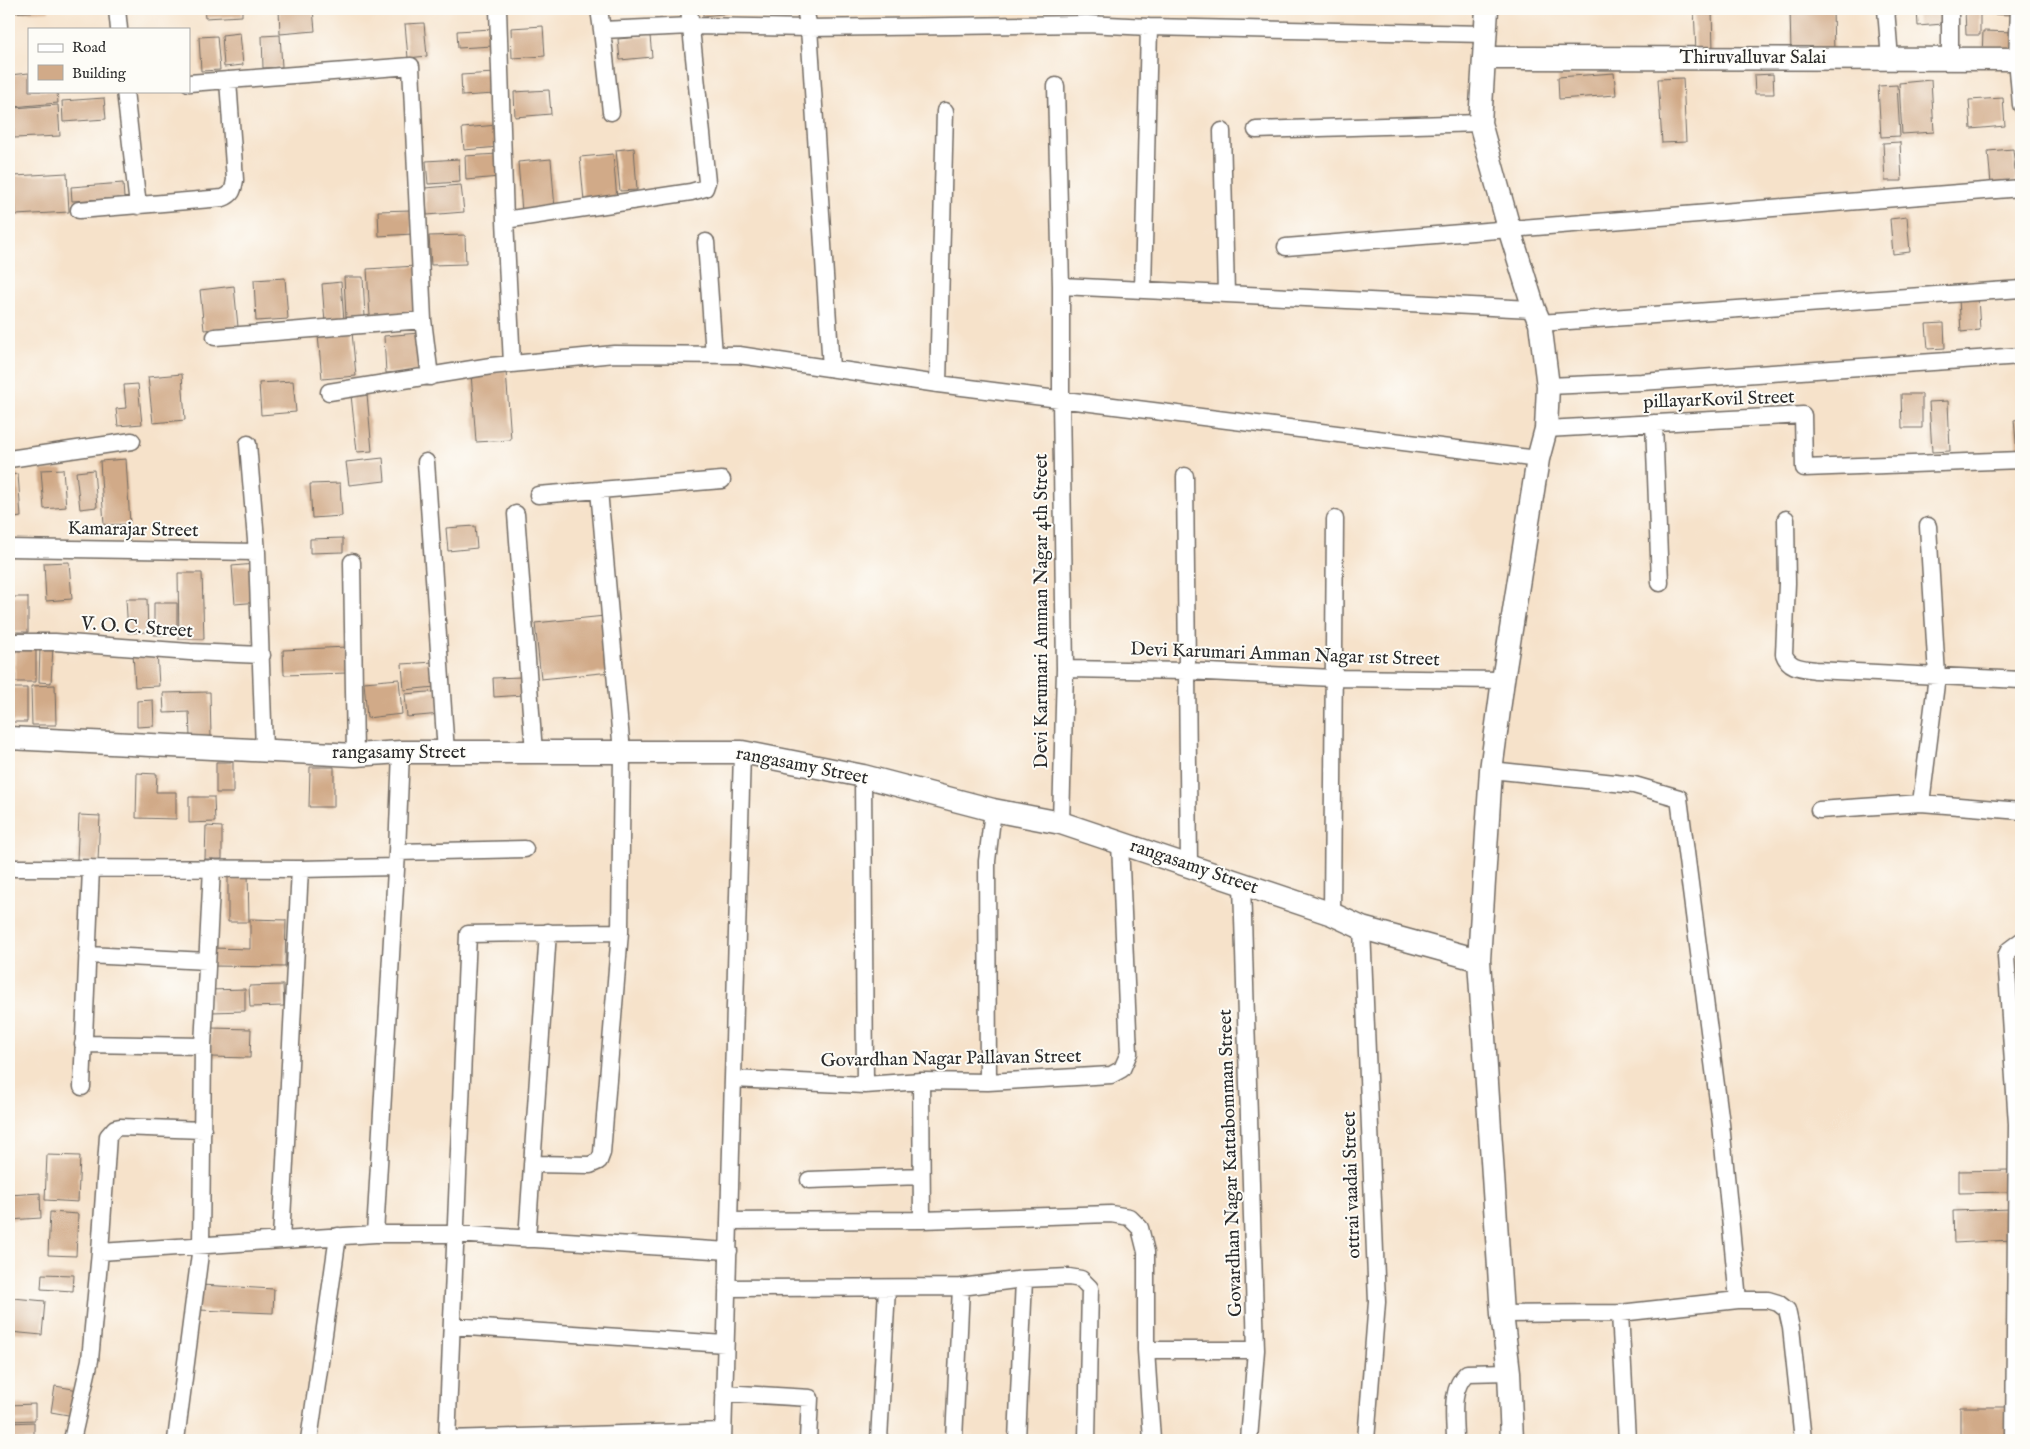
<svg xmlns="http://www.w3.org/2000/svg" width="2030" height="1449" viewBox="0 0 2030 1449" font-family="'IM FELL English',serif">
  <style>
    .building { fill: #d1aa88 }
    .lines { fill: none; stroke-linecap: round; stroke-linejoin: round }
    .street-casing { stroke: #726b63; stroke-width: 19 }
    .secondary-casing { stroke: #726b63; stroke-width: 25 }
    .street { stroke: #fff; stroke-width: 16 }
    .secondary { stroke: #fff; stroke-width: 22 }
    .labels { text-anchor: middle; dominant-baseline: central; stroke-width: 4; stroke-linejoin: round; paint-order: stroke }
    .street-label { font-size: 19px; fill: #2b2b2b; stroke: #fdfcf7 }
  </style>
  <rect width="100%" height="100%" fill="#fdfcf7"/>
  <filter id="ink" filterUnits="userSpaceOnUse"><feTurbulence type="fractalNoise" baseFrequency=".02" numOctaves="2"/><feDisplacementMap in="SourceGraphic" scale="10" xChannelSelector="R" yChannelSelector="G"/><feConvolveMatrix kernelMatrix="1 2 1 2 8 2 1 2 1" color-interpolation-filters="sRGB"/></filter>
  <filter id="wash" filterUnits="userSpaceOnUse"><feTurbulence type="fractalNoise" baseFrequency=".0096" numOctaves="4" result="noise"/><feDisplacementMap in="SourceGraphic" scale="20" xChannelSelector="R" yChannelSelector="G"/><feGaussianBlur stdDeviation="1.12" result="paint"/><feColorMatrix in="noise" values="0 0 0 0 0 0 0 0 0 0 0 0 0 0 0 0 0 1.4 0 .05"/><feComposite in="paint" operator="in"/></filter>
  <g filter="url(#wash)">
    <rect width="100%" height="100%" fill="#f6e2ca"/>
    <g id="blocks">
      <path class="building" d="M 9,9 L 49,9 L 49,11 L 9,13 Z
        M 204,9 L 242,9 L 242,16 L 205,18 Z
        M 279,9 L 313,9 L 315,31 L 280,34 Z
        M 647,9 L 681,9 L 682,11 L 648,14 Z
        M 703,9 L 733,9 L 733,13 L 703,16 Z
        M 1694,9 L 1712,9 L 1713,52 L 1696,52 Z
        M 1790,9 L 1833,9 L 1834,53 L 1791,53 Z
        M 1917,9 L 1942,9 L 1943,24 L 1918,26 Z
        M 1965,9 L 1980,9 L 1980,35 L 1966,35 Z
        M 1982,9 L 2016,9 L 2016,15 L 1982,14 Z
        M 424,23 L 427,56 L 408,58 L 405,24 Z
        M 543,26 L 545,56 L 512,58 L 511,28 Z
        M 492,29 L 493,46 L 458,48 L 457,31 Z
        M 1983,31 L 2015,32 L 2015,57 L 1982,57 Z
        M 240,33 L 243,65 L 224,67 L 222,35 Z
        M 280,35 L 282,67 L 263,68 L 262,36 Z
        M 217,36 L 220,70 L 201,71 L 199,37 Z
        M 650,36 L 652,57 L 620,60 L 618,39 Z
        M 29,73 L 29,91 L 57,91 L 58,103 L 12,107 L 9,75 Z
        M 495,73 L 495,94 L 462,96 L 461,75 Z
        M 1614,73 L 1616,95 L 1559,99 L 1558,77 Z
        M 1773,74 L 1774,94 L 1755,94 L 1754,75 Z
        M 1683,78 L 1686,142 L 1662,143 L 1658,79 Z
        M 1931,80 L 1934,132 L 1902,134 L 1899,83 Z
        M 1897,85 L 1900,136 L 1881,137 L 1878,86 Z
        M 549,90 L 551,114 L 515,117 L 514,92 Z
        M 104,98 L 106,119 L 63,122 L 62,101 Z
        M 2003,98 L 2005,126 L 1971,129 L 1969,100 Z
        M 58,105 L 60,136 L 14,138 L 13,108 Z
        M 498,125 L 499,147 L 464,150 L 462,128 Z
        M 1900,142 L 1902,181 L 1885,181 L 1883,143 Z
        M 634,148 L 637,190 L 620,191 L 616,150 Z
        M 2013,149 L 2016,181 L 1991,184 L 1988,151 Z
        M 498,154 L 499,177 L 466,180 L 465,156 Z
        M 613,154 L 617,199 L 584,201 L 580,157 Z
        M 459,159 L 460,182 L 428,184 L 426,161 Z
        M 551,159 L 555,209 L 522,212 L 518,162 Z
        M 67,173 L 69,212 L 16,215 L 14,176 Z
        M 123,183 L 124,198 L 72,201 L 71,187 Z
        M 461,185 L 464,212 L 427,215 L 425,188 Z
        M 411,210 L 412,234 L 379,236 L 378,211 Z
        M 1907,217 L 1910,252 L 1893,254 L 1890,219 Z
        M 465,235 L 466,264 L 431,265 L 429,236 Z
        M 416,266 L 419,313 L 370,316 L 367,269 Z
        M 344,277 L 363,277 L 365,317 L 346,318 Z
        M 285,278 L 288,319 L 256,321 L 254,280 Z
        M 341,282 L 344,321 L 325,323 L 322,284 Z
        M 234,286 L 238,327 L 204,330 L 200,290 Z
        M 1978,298 L 1980,330 L 1961,332 L 1959,299 Z
        M 1944,323 L 1945,348 L 1928,349 L 1926,324 Z
        M 352,332 L 356,376 L 322,379 L 318,335 Z
        M 419,333 L 421,371 L 386,373 L 384,336 Z
        M 506,371 L 511,440 L 476,442 L 471,373 Z
        M 182,374 L 185,420 L 153,423 L 148,377 Z
        M 293,381 L 296,412 L 261,415 L 259,383 Z
        M 138,384 L 142,424 L 118,426 L 116,409 L 126,408 L 124,385 Z
        M 367,394 L 372,451 L 357,452 L 351,395 Z
        M 1901,394 L 1922,394 L 1922,428 L 1902,428 Z
        M 1948,401 L 1950,451 L 1932,452 L 1929,402 Z
        M 2021,419 L 2021,452 L 2017,452 L 2014,420 Z
        M 383,458 L 385,481 L 349,485 L 346,462 Z
        M 126,459 L 130,524 L 104,525 L 100,461 Z
        M 63,469 L 66,507 L 44,509 L 41,470 Z
        M 94,470 L 97,507 L 80,509 L 76,472 Z
        M 18,474 L 21,517 L 9,519 L 9,475 Z
        M 340,483 L 342,516 L 312,518 L 310,484 Z
        M 475,526 L 477,548 L 448,551 L 446,528 Z
        M 343,538 L 343,552 L 310,553 L 310,539 Z
        M 69,562 L 72,599 L 46,601 L 44,563 Z
        M 255,564 L 259,602 L 235,604 L 232,566 Z
        M 178,573 L 202,573 L 204,639 L 179,639 Z
        M 10,597 L 28,597 L 28,632 L 11,632 Z
        M 126,599 L 147,599 L 148,632 L 128,633 Z
        M 154,603 L 177,603 L 177,635 L 154,635 Z
        M 605,616 L 611,672 L 541,679 L 535,623 Z
        M 15,647 L 36,647 L 36,682 L 15,682 Z
        M 40,647 L 53,647 L 51,683 L 39,682 Z
        M 347,647 L 347,673 L 284,675 L 283,650 Z
        M 157,651 L 159,686 L 135,687 L 133,652 Z
        M 434,662 L 435,687 L 404,690 L 402,664 Z
        M 522,677 L 523,695 L 494,697 L 493,678 Z
        M 399,679 L 402,714 L 367,718 L 364,682 Z
        M 55,685 L 56,725 L 32,725 L 31,686 Z
        M 9,688 L 27,688 L 27,722 L 9,722 Z
        M 439,691 L 441,714 L 407,717 L 405,694 Z
        M 210,692 L 211,737 L 190,737 L 189,712 L 164,713 L 163,693 Z
        M 153,700 L 154,726 L 137,727 L 137,701 Z
        M 216,762 L 233,762 L 233,793 L 216,793 Z
        M 310,767 L 334,767 L 334,807 L 309,807 Z
        M 137,773 L 157,774 L 156,792 L 176,792 L 176,819 L 136,818 Z
        M 189,797 L 214,797 L 215,822 L 189,823 Z
        M 79,815 L 100,816 L 98,861 L 77,860 Z
        M 206,826 L 222,827 L 222,859 L 205,859 Z
        M 248,872 L 249,922 L 228,922 L 228,873 Z
        M 250,919 L 286,920 L 285,967 L 211,966 L 211,948 L 250,949 Z
        M 283,985 L 284,1006 L 250,1007 L 249,986 Z
        M 245,989 L 245,1011 L 211,1012 L 210,990 Z
        M 211,1028 L 251,1029 L 250,1058 L 211,1057 Z
        M 47,1155 L 80,1156 L 78,1202 L 45,1200 Z
        M 2008,1170 L 2008,1192 L 1959,1193 L 1959,1171 Z
        M 40,1193 L 41,1218 L 9,1220 L 9,1195 Z
        M 2011,1209 L 2012,1240 L 1954,1243 L 1953,1211 Z
        M 50,1212 L 78,1214 L 76,1256 L 48,1255 Z
        M 42,1274 L 74,1275 L 73,1291 L 41,1289 Z
        M 200,1285 L 274,1289 L 273,1313 L 199,1310 Z
        M 13,1298 L 45,1301 L 42,1335 L 10,1332 Z
        M 55,1386 L 79,1390 L 74,1416 L 51,1412 Z
        M 35,1404 L 35,1420 L 9,1421 L 9,1405 Z
        M 1960,1407 L 2013,1407 L 2014,1440 L 1960,1440 Z
        M 34,1422 L 34,1440 L 9,1440 L 9,1423 Z"/>
    </g>
  </g>
  <g filter="url(#ink)">
    <use href="#blocks" fill-opacity="0" stroke="#726b63" stroke-width="1"/>
    <g class="lines">
      <defs>
        <path id="street" d="M 117,9 L 119,29
          M 498,9 L 505,220 L 512,364
          M 599,9 L 602,30 L 691,26 L 809,28 L 1087,24 L 1149,27 L 1485,34
          M 805,9 L 809,28 L 831,368
          M 1886,9 L 1890,59
          M 1950,9 L 1950,59
          M 2019,9 L 2017,59 L 2021,105
          M 602,30 L 611,112
          M 189,83 L 411,66 L 423,320 L 430,377
          M 1056,86 L 1061,286 L 1061,400 L 1065,669 L 1061,823
          M 125,91 L 138,206
          M 1256,130 L 1480,123
          M 1222,131 L 1226,294
          M 79,210 L 223,198 C 233,194 233,190 235,180 L 228,80
          M 505,220 L 691,192 L 705,188 L 707,182 L 689,9
          M 706,242 L 714,355
          M 1286,247 L 2021,188
          M 1061,286 L 1534,309
          M 1143,290 L 1149,27
          M 1540,323 L 2021,289
          M 215,337 L 423,320
          M 938,384 L 945,111
          M 1548,386 L 1641,382 L 2021,356
          M 329,392 L 491,366 L 614,354 L 739,355 L 938,384 L 1538,459
          M 1654,423 L 1660,583
          M 1546,429 L 1803,415 L 1804,468 L 2021,460
          M 248,444 L 257,552 L 264,750
          M 9,459 L 132,441
          M 426,462 L 446,752
          M 1185,476 L 1189,865
          M 538,495 L 722,480
          M 516,514 L 534,752
          M 1786,519 L 1787,583 L 1784,654 C 1789,668 1801,668 1815,670 L 2021,680
          M 9,548 L 257,552
          M 352,562 L 355,755
          M 9,642 L 55,642 L 190,652 L 262,655
          M 1065,669 L 1186,671 L 1333,678 L 1503,680
          M 1491,770 L 1634,785 L 1679,798 L 1721,1124 L 1738,1300
          M 863,776 L 865,1085
          M 1921,803 L 1937,676 L 1928,526
          M 1819,810 L 1921,803 L 2021,811
          M 397,852 L 525,849
          M 15,868 L 300,869 L 396,867
          M 1242,884 L 1256,1350 L 1249,1440
          M 1332,914 L 1335,519
          M 1362,928 L 1377,1302 L 1366,1440
          M 87,955 L 207,961
          M 83,1044 L 203,1046
          M 733,1079 L 865,1085 L 921,1081 L 988,1082 L 1111,1075 L 1122,1069 L 1129,1053 L 1120,843
          M 921,1081 L 922,1220
          M 988,1082 L 987,861 L 993,810
          M 82,1087 L 91,868
          M 532,1164 L 590,1165 L 599,1161 L 602,1153 L 620,932 L 622,752 L 599,490
          M 809,1180 L 921,1176
          M 729,1221 L 922,1220 L 1111,1214 L 1129,1217 L 1140,1228 L 1146,1252 L 1146,1350 L 1152,1440
          M 375,1234 L 397,852 L 401,752
          M 527,1239 L 548,932
          M 281,1240 L 300,869
          M 100,1252 L 375,1234 L 455,1234 L 729,1251
          M 727,1288 L 961,1287 L 1024,1279 L 1069,1277 L 1081,1279 L 1090,1288 L 1087,1440
          M 1620,1313 L 1627,1440
          M 1502,1314 L 1620,1313 L 1738,1300 L 1768,1300 L 1778,1303 L 1787,1310 L 1791,1328 L 1803,1440
          M 452,1326 L 725,1344
          M 1146,1350 L 1256,1350
          M 724,1393 L 810,1398 L 808,1440
          M 447,1439 L 723,1431
          M 72,1440 L 90,1360 L 100,1252 L 108,1136 L 115,1128 L 120,1127 L 203,1130
          M 176,1440 L 201,1246 L 203,1046 L 212,868
          M 309,1440 L 338,1236
          M 447,1440 L 468,934 L 620,932
          M 723,1440 L 742,752
          M 879,1440 L 887,1288
          M 954,1440 L 961,1287
          M 1017,1440 L 1024,1279
          M 1455,1440 C 1455,1419 1449,1389 1467,1373 L 1509,1372
          M 2014,1440 L 2017,1124 L 2006,956 L 2009,950 L 2021,941"/>
        <path id="secondary" d="M 1487,9 L 1480,123 L 1509,228 L 1534,309 L 1540,323 L 1548,386 L 1546,429 L 1538,459 L 1503,680 L 1491,770 L 1479,960 L 1502,1314 L 1509,1372 L 1512,1440
          M 1484,58 L 2021,59
          M 9,738 L 355,755 L 401,752 L 742,752 L 863,776 L 993,810 L 1061,823 L 1332,914 L 1362,928 L 1479,960"/>
      </defs>
      <use href="#street" class="street-casing"/>
      <use href="#secondary" class="secondary-casing"/>
      <use href="#street" class="street"/>
      <use href="#secondary" class="secondary"/>
    </g>
  </g>
  <g class="labels">
    <g class="street-label">
      <text x="1753" y="58">Thiruvalluvar Salai</text>
      <text transform="translate(1719 400) rotate(-2)">pillayarKovil Street</text>
      <text transform="translate(133 530) rotate(1)">Kamarajar Street</text>
      <text transform="translate(1042 611) rotate(-90)">Devi Karumari Amman Nagar 4th Street</text>
      <text transform="translate(137 628) rotate(4)">V. O. C. Street</text>
      <text transform="translate(1285 655) rotate(2)">Devi Karumari Amman Nagar 1st Street</text>
      <text x="399" y="753">rangasamy Street</text>
      <text transform="translate(802 766) rotate(11)">rangasamy Street</text>
      <text transform="translate(1194 867) rotate(19)">rangasamy Street</text>
      <text transform="translate(951 1059) rotate(-1)">Govardhan Nagar Pallavan Street</text>
      <text transform="translate(1231 1163) rotate(-92)">Govardhan Nagar Kattabomman Street</text>
      <text transform="translate(1352 1185) rotate(-92)">ottrai vaadai Street</text>
    </g>
  </g>
  <rect width="2030" height="1449" fill="none" stroke="#fdfcf7" stroke-width="30"/>
  <rect x="28" y="28" width="162" height="65" fill="#fdfcf7" stroke="#a9a8a5"/>
  <rect x="38" y="44" width="25" height="8" fill="#ffffff" stroke="#a9a8a5"/>
  <text x="72" y="52" font-size="15" fill="#2b2b2b">Road</text>
  <rect x="38" y="65" width="25" height="15" fill="#d1aa88" stroke="#a9a8a5"/>
  <text x="72" y="78" font-size="15" fill="#2b2b2b">Building</text>
</svg>
